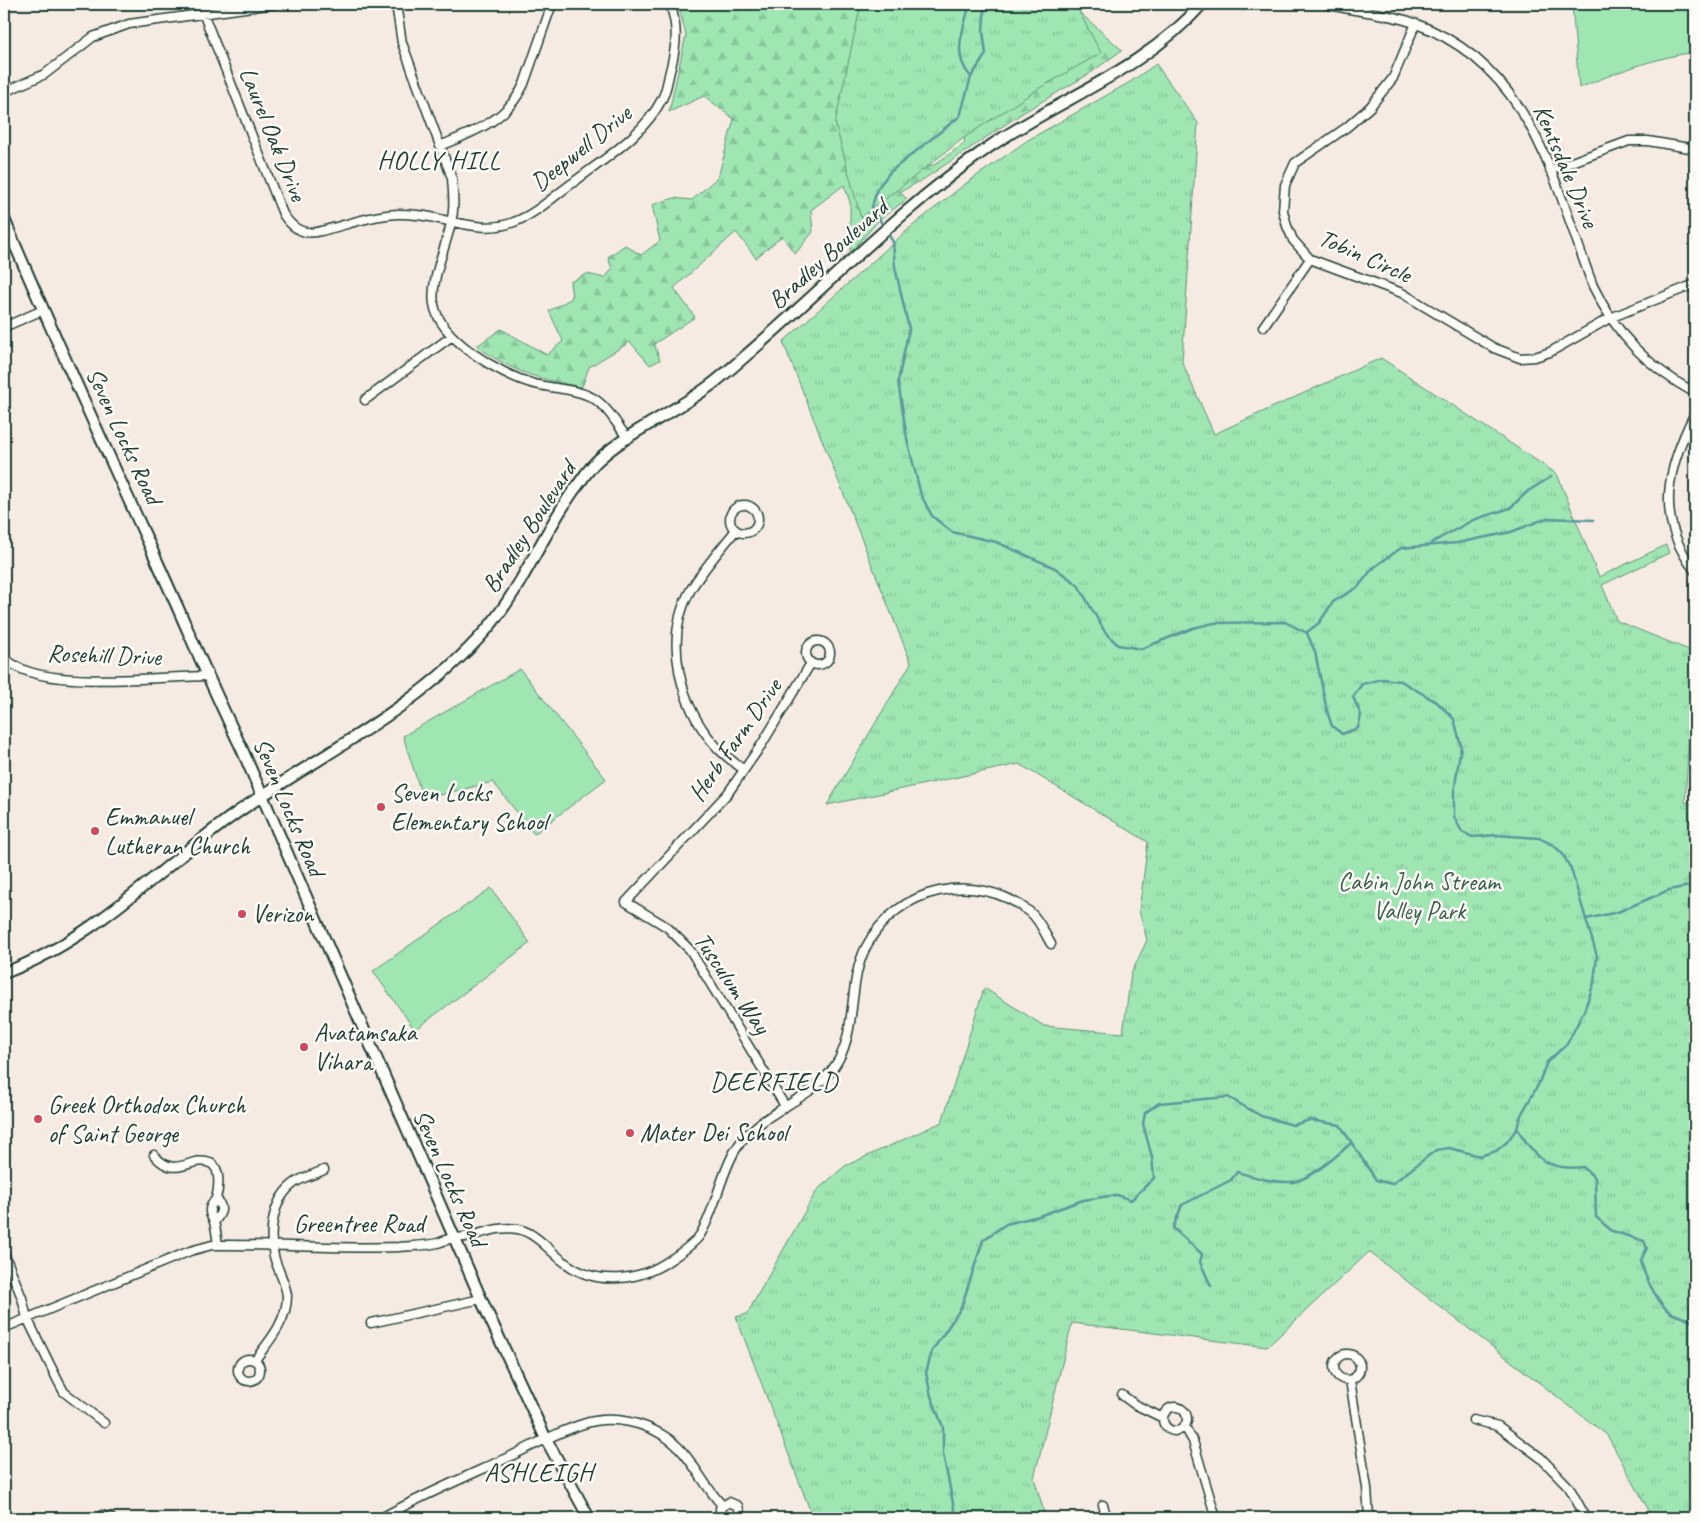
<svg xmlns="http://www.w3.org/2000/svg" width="1699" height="1522" viewBox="0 0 1699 1522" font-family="Caveat,sans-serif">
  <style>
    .forest { fill: url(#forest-firs); stroke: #5f9274; fill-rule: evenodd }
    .park { fill: url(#park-tufts); stroke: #5f9274 }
    .garden { fill: #9fe6b3; stroke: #5f9274 }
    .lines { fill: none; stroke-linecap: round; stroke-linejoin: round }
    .stream { stroke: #5c979d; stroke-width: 2.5 }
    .minor-casing { stroke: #1f3d34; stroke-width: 11 }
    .secondary-casing { stroke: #1f3d34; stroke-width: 14 }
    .minor { stroke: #fdfcf7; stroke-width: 8 }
    .secondary { stroke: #fdfcf7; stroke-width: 10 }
    .poi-dot { fill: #d1495b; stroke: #fdfcf7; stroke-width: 2 }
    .labels { text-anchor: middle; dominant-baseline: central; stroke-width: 5; stroke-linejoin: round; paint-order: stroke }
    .street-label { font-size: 25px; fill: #1f3d34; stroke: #fdfcf7 }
    .poi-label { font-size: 25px; fill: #1f3d34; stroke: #fdfcf7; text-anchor: start }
    .park-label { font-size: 25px; fill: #395f4d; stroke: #fdfcf7 }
    .neighbourhood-label { font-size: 26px; letter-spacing: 1px; fill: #1f3d34; stroke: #fdfcf7 }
  </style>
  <defs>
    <pattern id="forest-firs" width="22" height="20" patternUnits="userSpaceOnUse" patternTransform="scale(1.25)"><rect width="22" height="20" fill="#9fe6b3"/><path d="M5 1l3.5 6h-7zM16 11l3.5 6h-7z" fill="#88c69b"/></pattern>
    <pattern id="park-tufts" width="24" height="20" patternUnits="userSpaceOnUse" patternTransform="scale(1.25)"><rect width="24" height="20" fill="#9fe6b3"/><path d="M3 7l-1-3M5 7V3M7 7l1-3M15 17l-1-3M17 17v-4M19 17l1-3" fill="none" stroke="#88c69b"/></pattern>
  </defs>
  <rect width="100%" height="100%" fill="#f6ebe2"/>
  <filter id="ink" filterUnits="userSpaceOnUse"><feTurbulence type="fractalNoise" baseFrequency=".02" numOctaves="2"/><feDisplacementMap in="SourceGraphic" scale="10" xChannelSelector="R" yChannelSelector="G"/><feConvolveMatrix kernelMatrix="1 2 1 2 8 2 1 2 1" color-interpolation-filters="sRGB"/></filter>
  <g filter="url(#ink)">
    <path class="forest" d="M 678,4 L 1070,4 L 1122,50 L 1089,74 L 1024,112 L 924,179 L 900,192 L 907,199 L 879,220 L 850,253 L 850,202 L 844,185 L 811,210 L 813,232 L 795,254 L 782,236 L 756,258 L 736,232 L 674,288 L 695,317 L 654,344 L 660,360 L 650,365 L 630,342 L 589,367 L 582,387 C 539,379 513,373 477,346 L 501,329 L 547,355 L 563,341 L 549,311 L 572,298 L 570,282 L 587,274 L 605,278 L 612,269 L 608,257 L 625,245 L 641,255 L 660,241 L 652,205 L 674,198 L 692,200 L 718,177 L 734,119 L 704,96 L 669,112 L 686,35 ZM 960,117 L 965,143 L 934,165 L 891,172 Z"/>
    <path class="park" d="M 861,4 L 1075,4 L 1101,53 L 1038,89 L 965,137 L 861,218 L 835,123 Z
      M 1156,64 L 1198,123 L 1182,362 L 1214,434 L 1381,358 L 1557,474 L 1599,577 L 1666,545 L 1669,553 L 1602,585 L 1617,621 L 1694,652 L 1685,802 L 1695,804 L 1695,1518 L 1653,1518 L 1607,1435 L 1369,1252 L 1267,1347 L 1072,1323 L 1034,1478 L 1046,1518 L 813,1518 L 736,1317 L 747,1314 L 817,1190 L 845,1166 L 942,1122 L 984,988 L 1044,1026 L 1123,1033 L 1131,974 L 1147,940 L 1139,911 L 1148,842 L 1019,764 L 827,805 L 911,663 L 783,342 L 911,227 L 965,184 L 1028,140 L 1130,82 Z"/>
    <path class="garden" d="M 1572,4 L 1695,4 L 1695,52 C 1654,58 1617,72 1579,88 Z
      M 520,669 L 606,779 L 534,834 L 493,782 L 423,799 L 403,736 Z
      M 491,888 L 530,943 L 415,1030 L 373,971 Z"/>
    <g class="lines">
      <path class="stream" d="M 970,4 C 963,30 951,55 971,77
        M 884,227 L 872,207 L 877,189 L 890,172 L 960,116 L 971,77 L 986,54 L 983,31 L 985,4
        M 887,232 L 893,242 L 895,267 L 909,329 L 898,381 L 907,439 L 921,495 L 932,516 L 952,532 L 996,542 L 1055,568 L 1078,585 L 1105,632 L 1118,645 L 1141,649 L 1193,628 L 1214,623 L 1285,622 L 1307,633 L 1315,652 L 1327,711 L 1332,726 L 1342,734 L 1358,728 L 1361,715 L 1353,697 L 1362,684 L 1382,679 L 1401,681 L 1438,703 L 1454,719 L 1461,746 L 1454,792 L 1454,817 L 1462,832 L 1473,837 L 1496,835 L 1539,838 L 1553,845 L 1562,853 L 1571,869 L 1597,956 L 1594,983 L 1584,1011 L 1567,1044 L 1547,1062 L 1538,1085 L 1521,1115 L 1517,1128 L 1507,1142 L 1496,1151 L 1480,1156 L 1449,1148 L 1436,1150 L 1392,1184 L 1376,1180 L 1340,1125 L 1310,1120 L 1293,1125 L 1261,1116 L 1228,1097 L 1159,1103 L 1145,1113 L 1143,1124 L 1152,1157 L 1154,1178 L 1131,1200 L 1117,1195 L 1083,1200 L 1039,1216 L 1006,1224 L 983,1240 L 961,1308 L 932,1351 L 926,1373 L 931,1396 L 943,1427 L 943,1454 L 956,1518
        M 1431,543 L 1473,520 L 1510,508 L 1528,491 L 1551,477
        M 1307,632 L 1319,623 L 1333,602 L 1358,587 L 1373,568 L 1401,548 L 1457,543 L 1511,532 L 1547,518 L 1593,520
        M 1586,919 L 1618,912 L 1669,890 L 1695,885
        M 1517,1128 C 1535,1158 1547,1171 1583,1167 L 1595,1178 L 1596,1217 L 1612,1231 L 1644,1241 L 1647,1248 L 1641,1260 C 1643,1274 1656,1299 1667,1310 C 1674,1317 1687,1316 1695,1324
        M 1211,1286 L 1200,1262 L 1202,1254 L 1173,1228 L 1182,1205 L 1231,1180 L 1237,1172 C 1255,1177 1273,1183 1292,1182 C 1309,1180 1338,1155 1351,1143"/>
      <defs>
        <path id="minor" d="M 396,4 L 402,43 L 452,178 C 453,193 455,208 451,223 C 446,247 430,281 434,304 C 439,339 500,374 531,383 C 551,389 575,388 593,398 C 608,407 618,426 628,439
          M 1325,4 C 1354,12 1385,12 1414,23 C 1532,66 1553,180 1593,286 C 1617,336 1647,366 1695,393
          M 203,13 L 283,214 C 292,228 303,236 321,231 C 346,225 372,215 398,214 C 437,212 477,237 514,222 C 536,214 555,195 574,182 C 605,158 644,135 662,99 C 667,90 668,77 671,67 C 677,43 678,27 670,4
          M 1416,23 L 1393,78 L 1370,107 L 1347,127 L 1295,163 L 1285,185 L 1283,211 L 1287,226 L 1293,240 L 1310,259 L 1402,293 L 1494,348 L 1520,358 L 1535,357 L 1550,352 L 1610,318 L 1695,284
          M 4,92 L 45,74 L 93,37 L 129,24 L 274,4
          M 440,146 C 475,131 508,120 524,84 L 552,4
          M 1550,170 L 1629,141 L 1648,141 L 1695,149
          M 4,327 L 43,310
          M 1263,327 L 1310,259
          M 365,400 L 452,336
          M 1695,413 C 1667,468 1654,518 1695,571
          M730 519a14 14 0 1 1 28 0a14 14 0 1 1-28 0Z
          M 736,530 C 720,550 703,569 690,591 C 663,640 680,706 715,745 C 723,755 734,762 744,770
          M806 653a12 12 0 1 1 24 0a12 12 0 1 1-24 0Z
          M 4,659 C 11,663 17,667 24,670 C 66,687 159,677 206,676
          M 785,1106 L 690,950 L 667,927 L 626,902 L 728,793 L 762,744 L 811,663
          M 154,1155 C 176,1181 190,1155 210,1163 C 221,1167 219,1189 216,1198 C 214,1203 209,1205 210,1212 C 210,1216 213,1218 214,1222 C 216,1229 217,1238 218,1245
          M 214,1222 C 222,1213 224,1208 216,1198
          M 4,1253 L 22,1298 L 27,1318 L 58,1381 L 64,1392 L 104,1423
          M 371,1323 L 481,1299
          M 4,1328 L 190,1251 L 212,1245 C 274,1244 337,1249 399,1247 C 411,1246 426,1246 438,1243 C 443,1241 448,1239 453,1238 C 459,1237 464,1238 470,1236 C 487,1232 500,1226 518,1229 C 537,1233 551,1253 567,1264 C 597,1286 640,1281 670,1260 C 679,1254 694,1244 700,1235 C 716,1209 720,1175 736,1149 C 760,1109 817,1101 839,1059 C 857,1025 848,982 866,947 C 897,886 976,870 1030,912 C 1039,919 1045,934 1051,944
          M1334 1367a13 13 0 1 1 26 0a13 13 0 1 1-26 0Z
          M238 1370a11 11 0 1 1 22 0a11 11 0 1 1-22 0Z
          M 255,1360 C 269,1341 287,1322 287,1296 C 286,1283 277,1269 274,1256 C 268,1231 273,1197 296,1182 C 304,1177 315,1174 324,1170
          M 1350,1380 L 1367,1488 L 1369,1518
          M 1122,1395 L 1134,1404 L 1163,1418
          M1163 1419a12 12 0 1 1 24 0a12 12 0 1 1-24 0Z
          M 1473,1420 L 1498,1426 L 1541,1458 L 1569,1487 L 1586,1518
          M 1185,1427 L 1193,1441 L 1216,1518
          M 1103,1505 L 1107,1518
          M 102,1515 L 111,1518
          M 381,1518 C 423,1495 468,1476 511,1456 C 533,1445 572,1425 595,1421 C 617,1417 642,1423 661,1434 C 690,1450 700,1482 722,1505
          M 721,1518 L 720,1508 L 729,1502 L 738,1506 L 740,1513 L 738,1518"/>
        <path id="secondary" d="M 4,219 C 52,333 104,445 155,557 C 184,620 210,684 241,747 L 481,1299 L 546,1439 L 589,1518
          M 4,973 C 94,940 158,869 235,814 C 319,755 418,709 487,629 C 522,588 542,535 574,490 C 582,480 589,468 598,460 C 633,428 679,411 716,381 C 808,306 890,216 989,147 C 1061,98 1144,70 1202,4"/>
      </defs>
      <use href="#minor" class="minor-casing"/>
      <use href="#secondary" class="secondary-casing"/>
      <use href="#minor" class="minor"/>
      <use href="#secondary" class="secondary"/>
    </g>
  </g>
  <g class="poi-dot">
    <circle cx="381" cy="807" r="5"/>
    <circle cx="95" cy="831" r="5"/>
    <circle cx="242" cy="914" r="5"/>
    <circle cx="304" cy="1047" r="5"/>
    <circle cx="38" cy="1119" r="5"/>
    <circle cx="630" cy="1133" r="5"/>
  </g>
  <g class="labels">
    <g class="street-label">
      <text transform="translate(273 134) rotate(68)">Laurel Oak Drive</text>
      <text transform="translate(581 148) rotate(-39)">Deepwell Drive</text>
      <text transform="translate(1566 166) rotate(67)">Kentsdale Drive</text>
      <text transform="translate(828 254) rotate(-42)">Bradley Boulevard</text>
      <text transform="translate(1365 256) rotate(24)">Tobin Circle</text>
      <text transform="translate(124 436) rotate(65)">Seven Locks Road</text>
      <text transform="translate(529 527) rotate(-57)">Bradley Boulevard</text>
      <text transform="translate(104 655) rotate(2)">Rosehill Drive</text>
      <text transform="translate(735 740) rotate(-55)">Herb Farm Drive</text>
      <text transform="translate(289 807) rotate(67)">Seven Locks Road</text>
      <text transform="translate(732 983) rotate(56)">Tusculum Way</text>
      <text transform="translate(450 1178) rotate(66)">Seven Locks Road</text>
      <text x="359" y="1224">Greentree Road</text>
    </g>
    <g class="poi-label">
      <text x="391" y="793">Seven Locks<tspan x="391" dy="29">Elementary School</tspan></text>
      <text x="105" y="817">Emmanuel<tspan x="105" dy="29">Lutheran Church</tspan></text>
      <text x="252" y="914">Verizon</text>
      <text x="314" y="1033">Avatamsaka<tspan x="314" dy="29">Vihara</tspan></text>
      <text x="48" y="1105">Greek Orthodox Church<tspan x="48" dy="29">of Saint George</tspan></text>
      <text x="640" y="1133">Mater Dei School</text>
    </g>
    <g class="park-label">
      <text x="1419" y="882">Cabin John Stream<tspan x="1419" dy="29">Valley Park</tspan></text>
    </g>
    <g class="neighbourhood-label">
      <text x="439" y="160">HOLLY HILL</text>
      <text x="774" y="1081">DEERFIELD</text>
      <text x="539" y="1472">ASHLEIGH</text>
    </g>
  </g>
  <rect width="1699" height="1522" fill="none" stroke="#fdfcf7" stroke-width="20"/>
  <rect x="10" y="10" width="1679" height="1502" fill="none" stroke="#1f3d34" stroke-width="2" filter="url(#ink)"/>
</svg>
